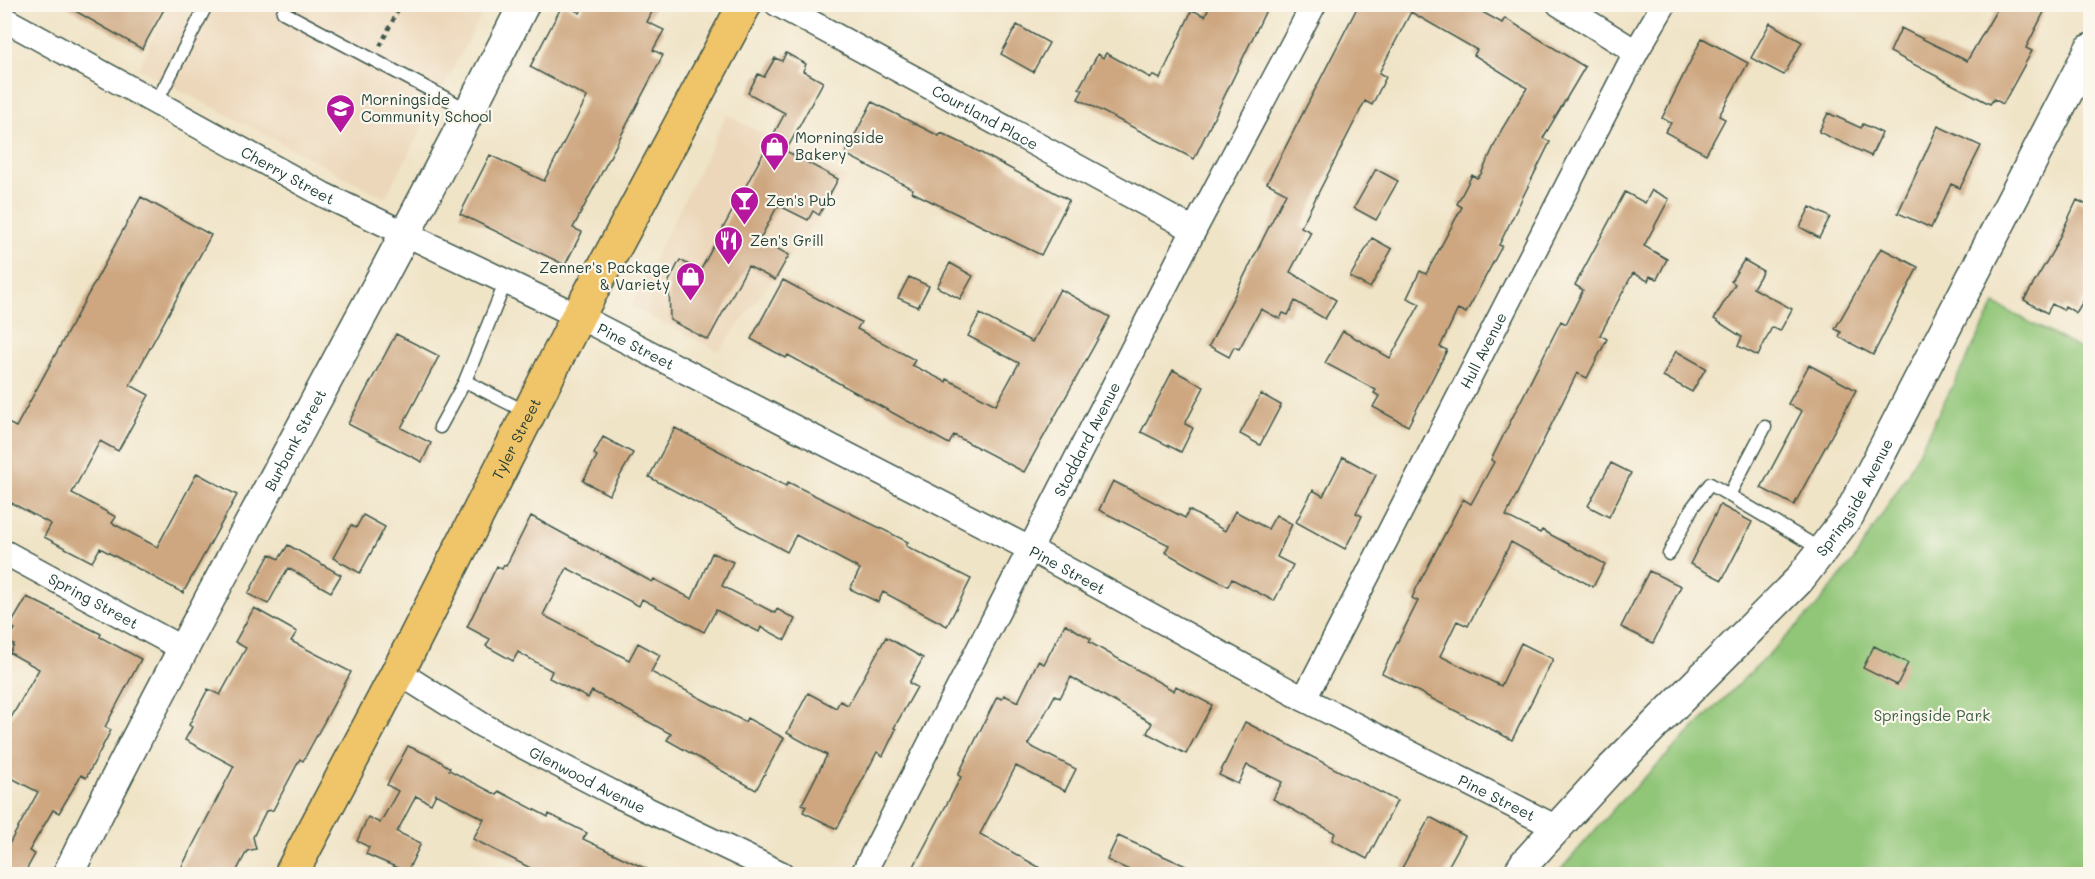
<svg xmlns="http://www.w3.org/2000/svg" width="2095" height="879" viewBox="0 0 2095 879" font-family="Mali,sans-serif">
  <style>
    .built { fill: #ecd7ba }
    .green { fill: #91c678; stroke: #588256; stroke-width: 1.5 }
    .building { fill: #cea781 }
    .lines { fill: none; stroke-linecap: round; stroke-linejoin: round }
    .service-casing { stroke: #3e564a; stroke-width: 15 }
    .minor-casing { stroke: #3e564a; stroke-width: 27 }
    .tertiary-casing { stroke: #3e564a; stroke-width: 33 }
    .primary-casing { stroke: #3e564a; stroke-width: 36 }
    .path { stroke: #3e564a; stroke-width: 4; stroke-dasharray: 4.5 4.5; stroke-linecap: butt }
    .service { stroke: #fff; stroke-width: 12 }
    .minor { stroke: #fff; stroke-width: 24 }
    .tertiary { stroke: #fff; stroke-width: 30 }
    .primary { stroke: #f0c469; stroke-width: 33 }
    .labels { text-anchor: middle; dominant-baseline: central; stroke-width: 4.5; stroke-linejoin: round; paint-order: stroke }
    .poi-label { font-size: 15px; fill: #1f3d34; stroke: #fbf7ec; text-anchor: start }
    .street-label { font-size: 15px; fill: #1f3d34; stroke: #fbf7ec }
    .park-label { font-size: 15px; fill: #3c5f45; stroke: #fbf7ec }
  </style>
  <rect width="100%" height="100%" fill="#fbf7ec"/>
  <filter id="ink" filterUnits="userSpaceOnUse"><feTurbulence type="fractalNoise" baseFrequency=".0167" numOctaves="2"/><feDisplacementMap in="SourceGraphic" scale="12" xChannelSelector="R" yChannelSelector="G"/><feConvolveMatrix kernelMatrix="1 2 1 2 8 2 1 2 1" color-interpolation-filters="sRGB"/></filter>
  <filter id="wash" filterUnits="userSpaceOnUse"><feTurbulence type="fractalNoise" baseFrequency=".008" numOctaves="4" result="noise"/><feDisplacementMap in="SourceGraphic" scale="24" xChannelSelector="R" yChannelSelector="G"/><feGaussianBlur stdDeviation="1.35" result="paint"/><feColorMatrix in="noise" values="0 0 0 0 0 0 0 0 0 0 0 0 0 0 0 0 0 1.4 0 .05"/><feComposite in="paint" operator="in"/></filter>
  <g filter="url(#wash)">
    <rect width="100%" height="100%" fill="#f0e4c7"/>
    <path class="built" d="M 170,5 L 487,5 L 385,198 L 138,68 Z
      M 727,115 L 848,178 L 719,351 L 630,307 Z"/>
    <path class="green" d="M 1995,304 L 2090,354 L 2090,874 L 1557,874 L 1617,805 L 1816,607 L 1853,561 L 1905,478 Z"/>
    <g id="blocks">
      <path class="building" d="M 63,4 L 167,4 L 142,49 Z
        M 563,4 L 580,13 L 584,4 L 656,4 L 647,22 L 664,30 L 653,50 L 663,55 L 573,228 L 582,232 L 565,265 L 460,214 L 490,155 L 544,181 L 587,97 L 530,67 Z
        M 1211,4 L 1269,4 L 1194,159 L 1078,99 L 1083,90 L 1079,88 L 1098,54 L 1103,58 L 1106,53 L 1151,78 L 1153,75 L 1160,79 L 1192,10 L 1205,16 Z
        M 1359,4 L 1468,4 L 1502,23 L 1505,18 L 1585,67 L 1543,138 L 1550,142 L 1499,245 L 1502,246 L 1466,313 L 1458,309 L 1440,347 L 1447,350 L 1408,426 L 1373,407 L 1379,396 L 1374,393 L 1376,390 L 1325,363 L 1343,331 L 1390,358 L 1420,304 L 1407,298 L 1420,271 L 1426,274 L 1462,207 L 1457,204 L 1472,175 L 1477,178 L 1481,174 L 1502,129 L 1527,88 L 1474,55 L 1477,50 L 1411,12 L 1379,73 L 1386,77 L 1372,105 L 1365,101 L 1301,227 L 1311,232 L 1290,272 L 1336,300 L 1325,319 L 1295,301 L 1288,315 L 1283,313 L 1280,319 L 1261,309 L 1239,349 L 1234,347 L 1229,357 L 1209,346 L 1286,193 L 1267,183 Z
        M 2000,4 L 2048,4 L 2026,48 L 2032,51 L 2003,104 L 1994,99 L 1990,104 L 1890,52 L 1901,28 L 1967,61 Z
        M 1770,23 L 1802,42 L 1784,75 L 1751,58 Z
        M 1017,25 L 1049,43 L 1033,72 L 1001,54 Z
        M 1702,38 L 1748,63 L 1719,116 L 1725,119 L 1706,154 L 1665,132 L 1671,123 L 1662,118 Z
        M 786,53 L 806,64 L 803,71 L 823,82 L 786,151 L 838,179 L 819,215 L 813,211 L 808,220 L 778,205 L 760,239 L 789,255 L 775,280 L 748,266 L 708,340 L 670,320 L 669,281 L 680,260 L 700,271 L 785,113 L 748,93 L 758,74 L 764,77 L 775,58 L 782,61 Z
        M 872,102 L 939,136 L 941,133 L 968,146 L 1069,200 L 1041,255 L 912,192 L 913,189 L 845,154 Z
        M 1828,113 L 1861,128 L 1863,124 L 1882,133 L 1871,156 L 1819,132 Z
        M 1938,126 L 1981,146 L 1960,188 L 1951,184 L 1931,228 L 1898,213 Z
        M 1376,169 L 1398,181 L 1376,220 L 1354,208 Z
        M 1652,190 L 1669,199 L 1644,246 L 1667,259 L 1657,279 L 1650,276 L 1648,281 L 1633,273 L 1600,335 L 1607,339 L 1587,378 L 1577,373 L 1506,516 L 1540,533 L 1542,530 L 1605,564 L 1593,587 L 1511,542 L 1468,626 L 1457,621 L 1440,656 L 1501,686 L 1521,643 L 1553,659 L 1512,740 L 1382,673 L 1418,601 L 1412,598 L 1417,587 L 1463,499 L 1471,504 L 1494,462 L 1491,460 L 1561,321 L 1566,324 L 1583,290 L 1575,285 L 1625,192 L 1645,203 Z
        M 141,197 L 211,235 L 130,385 L 149,395 L 118,451 L 100,441 L 72,493 L 116,517 L 112,523 L 157,547 L 197,473 L 237,495 L 183,593 L 100,548 L 92,562 L 44,537 L 51,524 L 4,499 L 4,421 L 16,427 Z
        M 2077,200 L 2091,207 L 2091,288 L 2076,313 L 2065,306 L 2063,310 L 2052,304 L 2047,313 L 2024,300 L 2054,249 Z
        M 1810,207 L 1830,217 L 1819,238 L 1800,227 Z
        M 1372,238 L 1392,249 L 1370,288 L 1350,277 Z
        M 1881,248 L 1918,267 L 1873,355 L 1839,337 L 1841,332 L 1835,329 Z
        M 1744,260 L 1763,271 L 1753,288 L 1792,309 L 1780,331 L 1772,327 L 1758,356 L 1738,346 L 1742,337 L 1714,319 L 1735,284 L 1731,281 Z
        M 950,263 L 973,276 L 960,299 L 937,287 Z
        M 909,277 L 929,286 L 918,307 L 898,298 Z
        M 783,280 L 861,322 L 857,329 L 915,360 L 912,365 L 946,382 L 947,379 L 996,405 L 1019,363 L 968,336 L 980,314 L 1032,342 L 1060,289 L 1110,317 L 1024,472 L 954,435 L 949,444 L 788,355 L 786,358 L 751,339 Z
        M 396,334 L 439,356 L 401,428 L 431,443 L 422,462 L 348,424 Z
        M 1676,351 L 1706,368 L 1692,392 L 1663,376 Z
        M 1809,365 L 1856,390 L 1794,505 L 1761,488 L 1802,411 L 1788,404 Z
        M 1173,370 L 1204,387 L 1185,424 L 1193,428 L 1181,452 L 1141,432 Z
        M 1261,394 L 1281,405 L 1260,445 L 1240,434 Z
        M 675,428 L 786,486 L 788,482 L 908,542 L 906,546 L 971,579 L 947,626 L 883,592 L 878,602 L 850,589 L 860,569 L 796,535 L 787,552 L 649,477 Z
        M 603,437 L 633,453 L 609,495 L 583,481 L 597,456 L 594,454 Z
        M 1343,457 L 1376,475 L 1356,513 L 1362,516 L 1345,549 L 1296,522 L 1313,490 L 1323,496 Z
        M 1611,463 L 1631,473 L 1609,517 L 1588,506 Z
        M 1113,481 L 1185,518 L 1189,510 L 1225,531 L 1235,511 L 1268,529 L 1276,515 L 1292,524 L 1277,557 L 1293,565 L 1274,601 L 1232,579 L 1228,586 L 1191,567 L 1165,552 L 1169,545 L 1099,510 Z
        M 1720,505 L 1752,522 L 1722,580 L 1690,564 Z
        M 363,515 L 385,527 L 360,573 L 333,558 L 351,525 L 356,528 Z
        M 531,516 L 652,582 L 654,579 L 692,599 L 712,553 L 733,562 L 722,586 L 775,613 L 777,609 L 795,619 L 785,640 L 761,627 L 759,632 L 716,610 L 704,632 L 642,599 L 639,606 L 567,568 L 543,615 L 629,660 L 638,643 L 660,655 L 651,672 L 745,722 L 747,718 L 784,738 L 756,790 L 667,740 L 671,734 L 592,691 L 588,698 L 549,678 L 552,671 L 518,652 L 513,661 L 486,646 L 490,639 L 467,627 L 497,566 L 502,569 L 504,565 L 506,566 Z
        M 288,545 L 341,575 L 331,592 L 288,568 L 268,604 L 248,594 L 270,554 L 279,559 Z
        M 1649,571 L 1681,586 L 1653,643 L 1621,627 Z
        M 27,597 L 101,634 L 100,637 L 141,659 L 105,727 L 111,730 L 86,778 L 81,775 L 59,813 L 53,810 L 29,851 L 35,854 L 24,874 L 4,874 L 4,853 L 38,792 L 4,774 L 4,730 L 39,669 L 10,653 L 14,645 L 8,642 L 15,629 L 10,626 Z
        M 254,608 L 297,632 L 291,641 L 351,672 L 303,761 L 300,759 L 273,810 L 266,811 L 253,837 L 256,849 L 247,851 L 235,874 L 178,874 L 234,766 L 185,740 L 192,727 L 189,725 L 208,689 L 220,695 L 246,648 L 235,642 Z
        M 1065,624 L 1091,639 L 1089,642 L 1174,691 L 1176,686 L 1212,705 L 1186,754 L 1147,733 L 1152,723 L 1071,677 L 1060,698 L 1055,695 L 1028,745 L 1076,769 L 1065,791 L 1016,766 L 980,834 L 1051,874 L 910,874 L 961,777 L 958,775 L 997,697 L 1002,699 L 1004,695 L 1018,702 L 1038,661 L 1044,664 Z
        M 886,637 L 923,658 L 909,683 L 917,687 L 894,728 L 896,729 L 883,756 L 877,752 L 837,829 L 803,812 L 806,806 L 802,804 L 827,755 L 787,733 L 808,693 L 836,708 L 840,701 L 848,705 Z
        M 1874,646 L 1908,663 L 1897,685 L 1863,668 Z
        M 1245,722 L 1397,801 L 1367,859 L 1332,840 L 1335,833 L 1273,799 L 1282,782 L 1247,765 L 1238,784 L 1219,775 Z
        M 408,746 L 435,758 L 450,768 L 449,770 L 497,795 L 499,791 L 548,817 L 549,814 L 587,833 L 583,839 L 657,874 L 542,874 L 473,839 L 484,819 L 436,794 L 431,804 L 416,796 L 397,832 L 421,843 L 407,872 L 366,854 L 369,847 L 357,841 L 368,817 L 380,823 L 398,791 L 387,785 Z
        M 1430,817 L 1465,836 L 1444,874 L 1415,874 L 1402,868 Z
        M 1118,836 L 1204,874 L 1138,874 L 1107,860 Z"/>
    </g>
  </g>
  <g filter="url(#ink)">
    <use href="#blocks" fill-opacity="0" stroke="#3e564a" stroke-width="1.5"/>
    <g class="lines">
      <defs>
        <path id="service" d="M 283,12 L 470,111
          M 156,103 L 207,4
          M 465,381 L 506,281
          M 440,427 L 465,381 L 528,413
          M 1729,495 L 1765,427
          M 1669,554 L 1692,508 L 1710,484 L 1822,550"/>
        <g id="minor">
          <path id="s1" d="M 777,4 L 1194,230"/>
          <path d="M 1559,4 L 1636,52"/>
          <path id="s2" d="M 4,19 L 324,195 L 578,316 L 1030,549 L 1304,699 L 1557,828"/>
          <path id="s3" d="M 4,552 L 183,649"/>
          <path id="s4" d="M 398,672 L 482,725 L 617,795 L 782,874"/>
          <path id="s5" d="M 1304,699 L 1636,52 L 1664,4"/>
          <path id="s6" d="M 863,874 L 1194,230 L 1314,4"/>
        </g>
        <g id="tertiary">
          <path id="s7" d="M 68,874 C 213,581 377,297 524,4"/>
          <path id="s8" d="M 1518,874 L 1525,863 L 1608,772 L 1799,580 L 1849,515 L 2090,49"/>
        </g>
        <g id="primary">
          <path id="s9" d="M 291,874 L 398,672 L 578,316 L 745,4"/>
        </g>
      </defs>
      <use href="#service" class="service-casing"/>
      <use href="#minor" class="minor-casing"/>
      <use href="#tertiary" class="tertiary-casing"/>
      <use href="#primary" class="primary-casing"/>
      <path class="path" d="M 380,46 L 401,4"/>
      <use href="#service" class="service"/>
      <use href="#minor" class="minor"/>
      <use href="#tertiary" class="tertiary"/>
      <use href="#primary" class="primary"/>
    </g>
  </g>
  <defs>
    <symbol id="school-pin" viewBox="-11 -11 22 30"><path d="M0 17L-7.5 6A9.5 9.5 0 1 1 7.5 6Z" fill="#b5179e" stroke="#fbf7ec"/><path d="M0-5L7-2L0 1L-7-2ZM-4 1L0 2.5L4 1V4Q0 6-4 4Z" fill="#fff"/></symbol>
    <symbol id="shop-pin" viewBox="-11 -11 22 30"><path d="M0 17L-7.5 6A9.5 9.5 0 1 1 7.5 6Z" fill="#b5179e" stroke="#fbf7ec"/><path d="M-5-2.5h2.3a2.7 3.5 0 0 1 5.4 0H5L5.5 6h-11ZM-1.5-2.5h3a1.5 2.3 0 0 0-3 0Z" fill="#fff"/></symbol>
    <symbol id="bar-pin" viewBox="-11 -11 22 30"><path d="M0 17L-7.5 6A9.5 9.5 0 1 1 7.5 6Z" fill="#b5179e" stroke="#fbf7ec"/><path d="M-6-5H6L.8 .8V4.5H3.5V6h-7V4.5H-.8V.8Z" fill="#fff"/></symbol>
    <symbol id="restaurant-pin" viewBox="-11 -11 22 30"><path d="M0 17L-7.5 6A9.5 9.5 0 1 1 7.5 6Z" fill="#b5179e" stroke="#fbf7ec"/><path d="M-5-6h1v4h1v-4h1v4h1v-4h1v5L-1.5 .5V6h-2V.5L-5-1ZM5-6V6H3V1.5H1.5Q1.5-4 5-6Z" fill="#fff"/></symbol>
  </defs>
  <g fill-rule="evenodd">
    <use href="#school-pin" x="324" y="92" width="33" height="45"/>
    <use href="#shop-pin" x="758" y="130" width="33" height="45"/>
    <use href="#bar-pin" x="728" y="184" width="33" height="45"/>
    <use href="#restaurant-pin" x="712" y="224" width="33" height="45"/>
    <use href="#shop-pin" x="674" y="260" width="33" height="45"/>
  </g>
  <g class="labels">
    <g class="poi-label">
      <text x="361" y="99">Morningside<tspan x="361" dy="17">Community School</tspan></text>
      <text x="795" y="137">Morningside<tspan x="795" dy="17">Bakery</tspan></text>
      <text x="766" y="200">Zen's Pub</text>
      <text x="750" y="240">Zen's Grill</text>
      <text x="670" y="267" text-anchor="end">Zenner's Package<tspan x="670" dy="17">&amp; Variety</tspan></text>
    </g>
    <g class="street-label">
      <text stroke="none"><textPath href="#s1" startOffset="237">Courtland Place</textPath></text>
      <text stroke="none"><textPath href="#s2" startOffset="324">Cherry Street</textPath></text>
      <text stroke="none"><textPath href="#s2" startOffset="712">Pine Street</textPath></text>
      <text stroke="none"><textPath href="#s5" startOffset="392">Hull Avenue</textPath></text>
      <text stroke="none"><textPath href="#s7" startOffset="490">Burbank Street</textPath></text>
      <text stroke="none"><textPath href="#s9" startOffset="490">Tyler Street</textPath></text>
      <text stroke="none"><textPath href="#s6" startOffset="489">Stoddard Avenue</textPath></text>
      <text stroke="none"><textPath href="#s8" startOffset="507">Springside Avenue</textPath></text>
      <text stroke="none"><textPath href="#s2" startOffset="1198">Pine Street</textPath></text>
      <text stroke="none"><textPath href="#s3" startOffset="102">Spring Street</textPath></text>
      <text stroke="none"><textPath href="#s4" startOffset="218">Glenwood Avenue</textPath></text>
      <text stroke="none"><textPath href="#s2" startOffset="1684">Pine Street</textPath></text>
    </g>
    <g class="park-label">
      <text x="1932" y="715">Springside Park</text>
    </g>
  </g>
  <rect width="2095" height="879" fill="none" stroke="#fbf7ec" stroke-width="24"/>
</svg>
